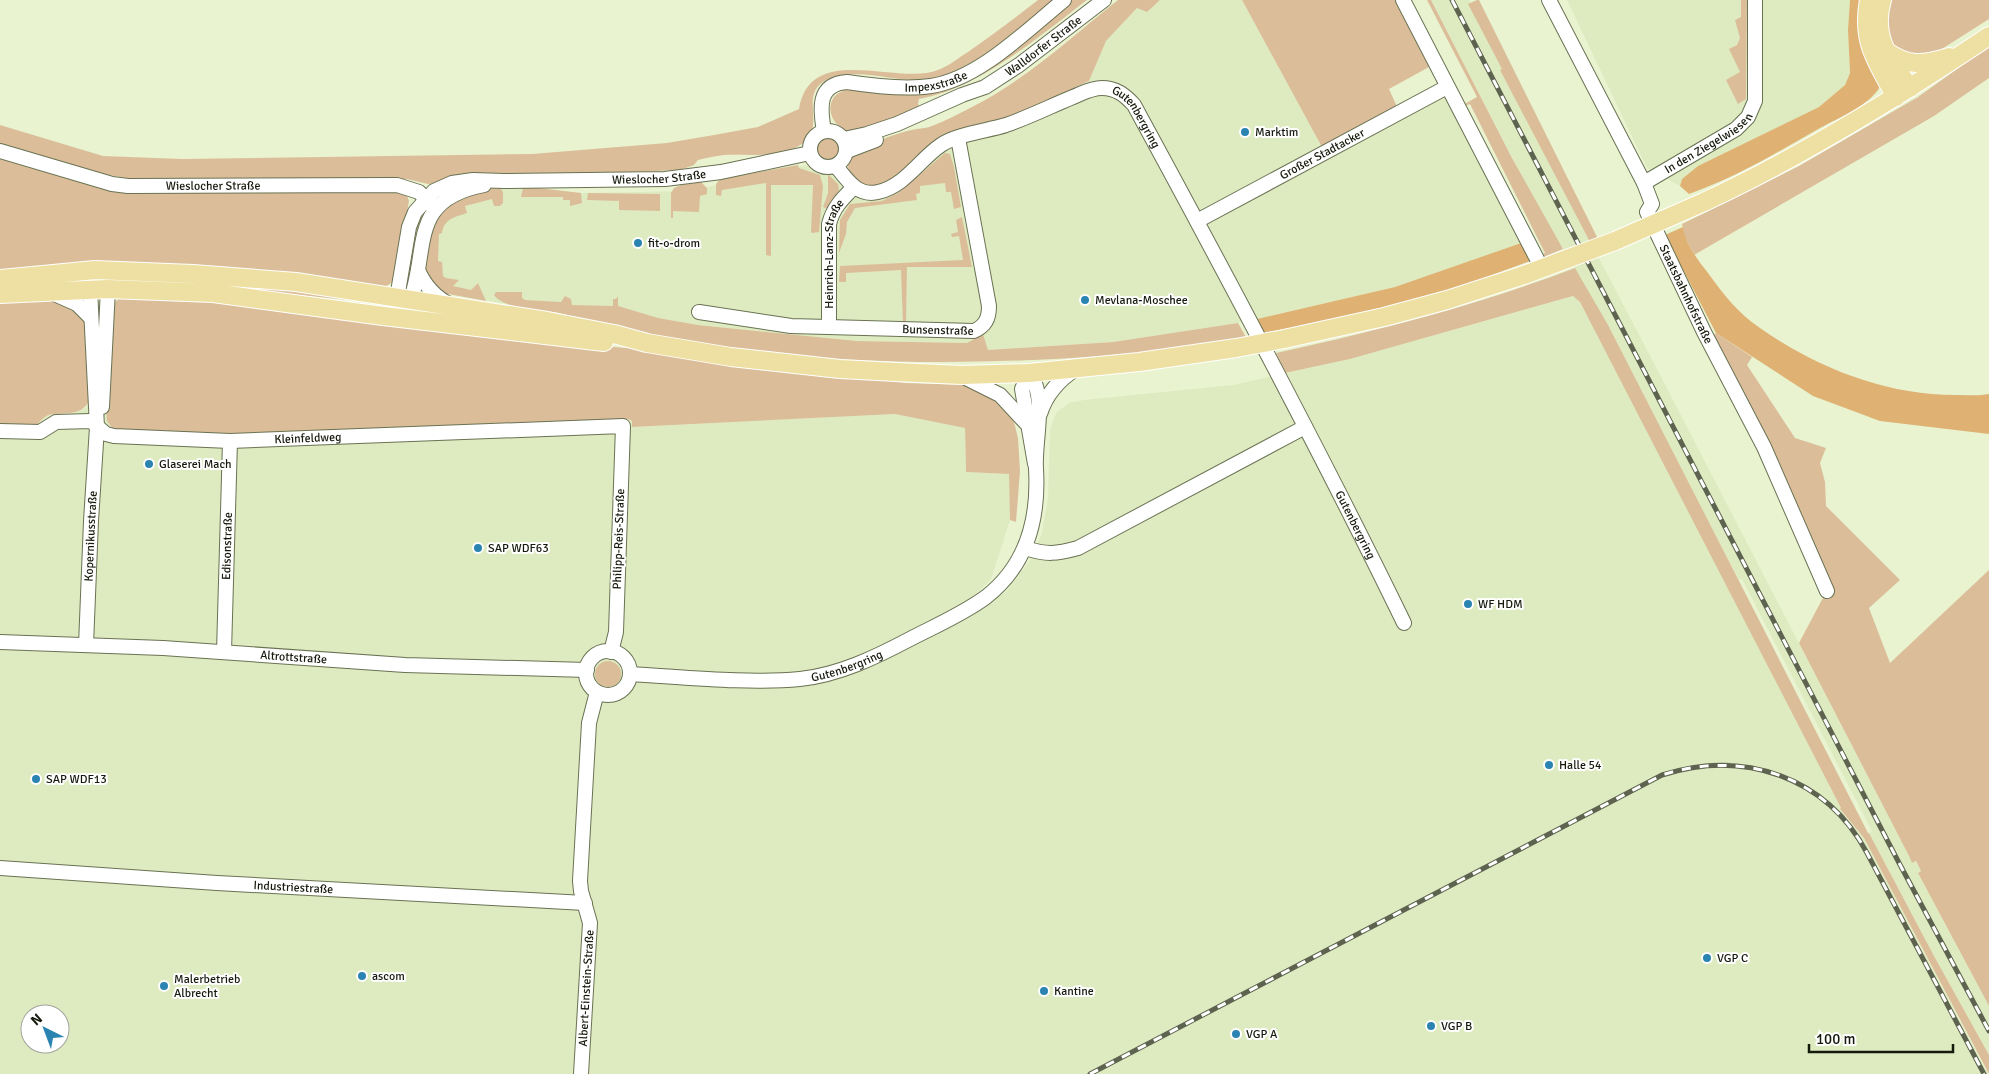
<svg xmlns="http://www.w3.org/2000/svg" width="1989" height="1074" viewBox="0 0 1989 1074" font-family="Signika,sans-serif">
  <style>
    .built { fill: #deebc1; fill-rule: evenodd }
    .green { fill: #dbbe99 }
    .forest { fill: #dfb173 }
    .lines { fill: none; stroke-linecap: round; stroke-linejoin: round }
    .minor-casing { stroke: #697253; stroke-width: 16 }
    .major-casing { stroke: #fff; stroke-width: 20 }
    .minor { stroke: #fff; stroke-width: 14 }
    .major { stroke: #eee0a2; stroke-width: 18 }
    .rail-casing { stroke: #5d634f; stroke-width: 5 }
    .rail { stroke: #fff; stroke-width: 3; stroke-dasharray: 9; stroke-linecap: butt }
    .major-bridge-casing { stroke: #fff; stroke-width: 20; stroke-linecap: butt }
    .major-bridge { stroke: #eee0a2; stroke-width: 18 }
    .poi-dot { fill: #2b83b2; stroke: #fff; stroke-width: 2 }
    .labels { text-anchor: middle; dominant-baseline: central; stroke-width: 4; stroke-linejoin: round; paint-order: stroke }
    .street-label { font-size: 12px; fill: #161a0d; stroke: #fff }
    .poi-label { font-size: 12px; fill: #161a0d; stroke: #fff; text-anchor: start }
  </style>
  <rect width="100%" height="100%" fill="#e9f3d0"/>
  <path class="built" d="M 1160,0 L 1242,0 L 1323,149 L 1430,92 L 1449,97 L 1524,242 L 1395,287 L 1238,323 L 1113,342 L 988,350 L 983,334 L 967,343 L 858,341 L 698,325 L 657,318 L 507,304 L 443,293 L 429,226 L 494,188 L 529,187 L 581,193 L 691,191 L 769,172 L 807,165 L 834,175 L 844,186 L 986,124 L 1020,113 L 1089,81 L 1106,41 L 1137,8 L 1147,12 Z
    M 1431,0 L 1469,0 L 1471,3 L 1469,4 L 1503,69 L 1501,71 L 1658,371 L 1909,856 L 1915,861 L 1921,871 L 1918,873 L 1989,1006 L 1989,1055 L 1934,956 L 1887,867 L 1869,833 L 1872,831 L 1742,579 L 1739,580 L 1584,284 L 1534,200 Z
    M 1567,0 L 1850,0 L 1848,30 L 1850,73 L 1845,85 L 1819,107 L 1698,166 L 1682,179 L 1680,186 L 1647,168 Z
    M 128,263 L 128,297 L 236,435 L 628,419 L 632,421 L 632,427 L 895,414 L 965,428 L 966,472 L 1010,474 L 1010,520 L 991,579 L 942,629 L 1006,592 L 1029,562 L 1042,533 L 1048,498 L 1050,431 L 1053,421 L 1057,412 L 1069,403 L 1084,400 L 1233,385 L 1350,359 L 1574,296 L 1580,302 L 1625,387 L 1841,808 L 1840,810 L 1864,838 L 1988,1074 L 0,1074 L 0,424 L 35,426 L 46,415 L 69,414 L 85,408 L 89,403 L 59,265 ZM 30,1014 L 60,1014 L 60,1044 L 30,1044 Z"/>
  <path class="green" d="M 1038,0 L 1055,0 C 1022,27 966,77 923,80 C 891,82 860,67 829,79 C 796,92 828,127 802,144 C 779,159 749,154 724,155 C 715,156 706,158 698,160 L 694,165 L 680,170 L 584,174 L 428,184 L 407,179 L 138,180 L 97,173 L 0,145 L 0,125 L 103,156 L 182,159 L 532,154 L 667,143 L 714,135 L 758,127 L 799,109 C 810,41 898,86 938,70 C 949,66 958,58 968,52 C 992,35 1015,18 1038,0 Z
    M 1067,0 L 1087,0 C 1041,35 977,90 919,99 L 918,104 L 921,110 L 850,133 C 836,128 824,112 834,97 C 838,92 846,90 852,87 L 934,91 Z
    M 1118,0 L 1160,0 L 1147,12 L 1137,8 L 1106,41 L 1089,81 L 1020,113 L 986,124 L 884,184 C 877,186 869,187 862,183 C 853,179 842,165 851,156 C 862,145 902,131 917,129 C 922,128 927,128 932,126 C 945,121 958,114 970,108 C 1026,80 1070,38 1118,0 Z
    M 1242,0 L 1395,0 L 1429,67 L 1389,89 L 1398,109 L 1323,149 Z
    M 1427,0 L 1431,0 L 1512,158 L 1563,249 L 1539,259 L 1539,257 L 1545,253 L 1470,104 L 1463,107 L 1461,106 L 1477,97 Z
    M 1477,0 L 1479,0 L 1598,239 L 1590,242 L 1500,70 L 1502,69 L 1468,4 Z
    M 1741,0 L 1747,0 L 1746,99 L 1738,104 L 1726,80 L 1740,72 L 1729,49 L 1737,45 L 1740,38 L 1735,20 L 1741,17 Z
    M 1889,0 L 1989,0 L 1989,19 L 1934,54 L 1912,57 L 1893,46 L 1886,36 Z
    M 1989,46 L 1989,78 L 1934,116 L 1694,255 L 1685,237 L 1682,224 L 1799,166 L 1918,97 Z
    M817 149a11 11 0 1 1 22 0a11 11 0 1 1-22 0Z
    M 945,153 L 950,154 L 954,167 L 961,207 L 954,209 L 951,192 L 946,192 L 945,183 L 920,186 L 920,193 L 916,194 L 917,200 L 855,208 L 847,222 L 846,234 L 839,253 L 840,220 L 850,204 L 882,201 L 898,193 Z
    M 0,156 L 96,184 L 361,188 L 403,192 L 407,196 L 409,201 L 394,281 L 385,287 L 348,281 L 240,270 L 0,272 Z
    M 798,165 L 799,168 L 820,175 L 823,186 L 819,232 L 812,233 L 811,232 L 813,185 L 771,185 L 771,256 L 766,255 L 766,183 L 722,190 L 721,196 L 716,195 L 716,184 L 720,179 Z
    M 828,174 L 838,184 L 839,190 L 828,209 L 823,207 L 828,193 Z
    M 701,182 L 707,188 L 707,194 L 700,196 L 699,212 L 673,211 L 673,218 L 671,218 L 671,193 L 674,188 L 683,184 Z
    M 529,187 L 581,193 L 582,203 L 570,206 L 570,200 L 563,200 L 563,197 L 521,197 L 523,188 Z
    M 494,188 L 501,189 L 503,192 L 503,203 L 500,206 L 494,206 L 492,199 L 465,206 L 467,213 C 455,217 444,219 442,233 L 439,234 L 438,261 L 442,262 L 443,276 L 446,278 L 459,280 L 453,286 L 471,290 L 478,283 L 486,301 L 443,293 L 434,286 L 424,268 L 425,248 L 439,208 L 482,189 Z
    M 588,193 L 660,194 L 660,211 L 619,210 L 619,201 L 587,200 Z
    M 418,215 L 422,215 C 413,234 415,278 405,290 Z
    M 962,217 L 972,267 L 907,267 L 906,324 L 903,324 L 901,270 L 846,273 L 846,282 L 839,282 L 840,266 L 963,260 L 959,236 L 952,237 L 951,234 L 958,232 L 956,220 Z
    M 1575,268 L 1608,325 L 1868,833 L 1869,833 L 1934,956 L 1989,1055 L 1989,1074 L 1864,838 L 1840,809 L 1841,808 L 1580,302 L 1573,296 L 1350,359 L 1285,373 L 1276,353 C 1377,331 1478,305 1575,268 Z
    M 122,280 L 262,288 L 378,301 L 379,303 L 267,292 L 123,284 Z
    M 496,292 L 522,292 L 522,298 L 525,300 L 561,302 L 565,296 L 571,299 L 572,305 L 613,306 L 613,299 L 616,299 L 618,296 L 618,306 L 658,318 L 698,325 L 857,341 L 967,343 L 983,334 L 988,350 L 1113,342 L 1238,323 L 1246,337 C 1176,351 1105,357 1033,360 C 873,367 713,357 559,313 C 541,309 505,310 494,295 Z
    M 184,296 L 575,344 L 627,348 L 714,361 L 906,383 L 968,385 L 993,396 L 1009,412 L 1014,422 L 1018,438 L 1020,471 L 1016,522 L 1010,520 L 1009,474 L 966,472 L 965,428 L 895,414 L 632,427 L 632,421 L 628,419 L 236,435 L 128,432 L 113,429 L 107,421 L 106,408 L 113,304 L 120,298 Z
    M 47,300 C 69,301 73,307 87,322 L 91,397 C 84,417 65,412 48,415 C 44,417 39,422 36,426 L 0,424 L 0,303 Z
    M 1716,333 L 1752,357 L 1747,365 L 1795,438 L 1826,448 L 1820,463 L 1825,482 L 1826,506 L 1900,580 L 1869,608 L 1890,663 L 1989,570 L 1989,1006 L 1918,873 L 1921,871 L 1916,861 L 1912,863 L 1909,856 L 1799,643 L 1825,594 L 1711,337 Z
    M595 674a13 13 0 1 1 26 0a13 13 0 1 1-26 0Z"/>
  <path class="forest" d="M 1850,0 L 1864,0 C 1862,17 1860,51 1869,67 C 1873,74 1879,78 1880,87 C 1868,106 1840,117 1820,128 C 1778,152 1735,178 1689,194 L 1680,186 L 1682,179 L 1698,166 L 1819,107 L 1845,85 L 1850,73 L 1848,30 Z
    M 1683,227 C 1686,245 1697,259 1708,273 C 1723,294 1739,314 1760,328 C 1817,368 1888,396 1959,395 C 1969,395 1979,396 1989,394 L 1989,434 L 1880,421 L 1813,396 L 1716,333 L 1665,235 Z
    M 1524,242 L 1533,260 L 1446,292 L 1375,312 L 1264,333 L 1257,319 L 1395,287 Z"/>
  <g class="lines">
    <defs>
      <g id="minor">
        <path d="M 1403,0 L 1537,259"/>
        <path id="s1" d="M 1549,0 L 1644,183 L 1652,204 L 1647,212 L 1704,332 L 1764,447 L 1827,591"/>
        <circle cx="828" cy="149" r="18"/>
        <path id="s2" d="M 824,131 C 820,109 817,84 847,82 C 873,86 904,90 931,86 C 979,79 1027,30 1064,0"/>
        <path id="s3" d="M 844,139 L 867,134 L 897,124 L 962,95 L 985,87 L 1019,65 L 1104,0"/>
        <path id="s4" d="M 0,151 L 112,184 L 128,186 L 397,185 L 419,192 L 435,209"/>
        <path d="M 847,151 L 876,140"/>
        <path id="s5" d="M 836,166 C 847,180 858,197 878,192 C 905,186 920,159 941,145 C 957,134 987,131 1006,125 C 1029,117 1051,106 1073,97 C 1083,93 1091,88 1102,88 C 1116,88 1125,95 1134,105 C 1227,276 1319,448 1404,623"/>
        <path id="s6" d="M 1644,183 L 1736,129 L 1748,117 L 1755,101 L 1755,0"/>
        <path id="s7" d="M 1197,221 L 1447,87"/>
        <path d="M 418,270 C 425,286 436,298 451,305"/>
        <path d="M 52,293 L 77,304 L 91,318"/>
        <path d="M 408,307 C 431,252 405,200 484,185"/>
        <path id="s8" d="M 699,312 L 791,326 L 974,331 C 985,326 989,319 989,306 L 958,138"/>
        <path id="s9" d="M 399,318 L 396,306 L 397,298 L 409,227 L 415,212 L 434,191 L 452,183 L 473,180 L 504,181 L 665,179 L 721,172 L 810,153"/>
        <path id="s10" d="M 829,327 L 829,224 C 833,208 842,199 853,188"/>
        <path d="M 962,376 L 1000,395 L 1026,423"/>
        <path d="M 102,407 L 108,289 L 105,279"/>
        <path d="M 1040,414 C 1046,394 1060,379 1077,368"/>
        <path id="s11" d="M 0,431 L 40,432 L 56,422 L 91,421 L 106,434 L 114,436 L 230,441 L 623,426 L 616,632 L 611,652"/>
        <path d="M 1025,548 C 1047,555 1056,554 1078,548 L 1305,427"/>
        <path id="s12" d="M 0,642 L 163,648 L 405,665 L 587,670"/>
        <path id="s13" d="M 86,645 L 91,521 L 97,427 L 90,289 L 95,270"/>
        <circle cx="608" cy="673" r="22"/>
        <path id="s14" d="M 224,652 L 230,441"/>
        <path id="s15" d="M 630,674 C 684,677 747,684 800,679 C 839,675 876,657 910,639 C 935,626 963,614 986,597 C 1027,565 1039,519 1036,469 C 1034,440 1048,396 1029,373 L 1022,389 L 1035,464"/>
        <path id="s16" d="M 0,868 L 217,883 L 585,903"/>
        <path id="s17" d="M 581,1074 L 590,923 L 581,891 L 580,881 L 589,723 L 597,692"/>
      </g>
      <path id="major" d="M 1869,0 C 1861,42 1877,62 1896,97
        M 1882,0 C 1871,37 1890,60 1910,88
        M 1886,51 C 1908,67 1923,65 1949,57
        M 1704,202 C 1803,156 1898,97 1989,36
        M 0,279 L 95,270 L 193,274 L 296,282 L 547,321 L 614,334 L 647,343 L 731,357 L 840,369 L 896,372 L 962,375 L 1029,373 L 1139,362 L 1236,348
        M 0,294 L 108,289 L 213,293 L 383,316 L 604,342
        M 1284,339 L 1384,317 L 1447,300 L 1524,275"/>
    </defs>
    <use href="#minor" class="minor-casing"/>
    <use href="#major" class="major-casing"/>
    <use href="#minor" class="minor"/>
    <use href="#major" class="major"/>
    <defs>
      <path id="rail" d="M 1452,0 L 1898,861 L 1989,1031
        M 1090,1074 L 1662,775 C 1743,749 1826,776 1867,853 L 1984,1074"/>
    </defs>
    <use href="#rail" class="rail-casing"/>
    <use href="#rail" class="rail"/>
    <defs>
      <path id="major-bridge" d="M 1524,275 L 1615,241 L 1704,202
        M 1236,348 L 1284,339"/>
    </defs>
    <use href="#major-bridge" class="major-bridge-casing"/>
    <use href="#major-bridge" class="major-bridge"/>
  </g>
  <g class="poi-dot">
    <circle cx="1245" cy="132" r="5"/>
    <circle cx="638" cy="243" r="5"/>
    <circle cx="1085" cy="300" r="5"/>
    <circle cx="149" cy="464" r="5"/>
    <circle cx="478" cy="548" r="5"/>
    <circle cx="1468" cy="604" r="5"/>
    <circle cx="1549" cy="765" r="5"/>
    <circle cx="36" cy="779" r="5"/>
    <circle cx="1707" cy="958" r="5"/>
    <circle cx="362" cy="976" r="5"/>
    <circle cx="164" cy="986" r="5"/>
    <circle cx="1044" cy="991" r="5"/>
    <circle cx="1431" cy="1026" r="5"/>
    <circle cx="1236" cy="1034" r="5"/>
  </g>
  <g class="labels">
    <g class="street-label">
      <text stroke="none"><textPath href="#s3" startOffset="222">Walldorfer Straße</textPath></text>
      <text stroke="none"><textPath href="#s2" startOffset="154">Impexstraße</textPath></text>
      <text stroke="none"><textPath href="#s5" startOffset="352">Gutenbergring</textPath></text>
      <text stroke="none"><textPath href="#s6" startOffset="76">In den Ziegelwiesen</textPath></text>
      <text stroke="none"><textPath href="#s7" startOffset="142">Großer Stadtacker</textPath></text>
      <text stroke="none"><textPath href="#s9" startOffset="364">Wieslocher Straße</textPath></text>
      <text stroke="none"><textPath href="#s4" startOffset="218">Wieslocher Straße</textPath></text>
      <text stroke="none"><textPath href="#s10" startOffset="74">Heinrich-Lanz-Straße</textPath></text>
      <text stroke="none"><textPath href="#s1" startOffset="329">Staatsbahnhofstraße</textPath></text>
      <text stroke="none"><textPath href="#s8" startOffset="240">Bunsenstraße</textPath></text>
      <text stroke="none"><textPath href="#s11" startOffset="316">Kleinfeldweg</textPath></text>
      <text stroke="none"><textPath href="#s5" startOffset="816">Gutenbergring</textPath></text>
      <text stroke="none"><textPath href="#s13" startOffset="109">Kopernikusstraße</textPath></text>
      <text transform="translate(619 539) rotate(-88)">Philipp-Reis-Straße</text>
      <text stroke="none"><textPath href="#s14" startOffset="106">Edisonstraße</textPath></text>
      <text stroke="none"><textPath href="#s12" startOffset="294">Altrottstraße</textPath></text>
      <text stroke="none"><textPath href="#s15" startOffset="219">Gutenbergring</textPath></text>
      <text stroke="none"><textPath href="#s16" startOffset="294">Industriestraße</textPath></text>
      <text stroke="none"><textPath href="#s17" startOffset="86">Albert-Einstein-Straße</textPath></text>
    </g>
    <g class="poi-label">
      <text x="1255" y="132">Marktim</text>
      <text x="648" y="243">fit-o-drom</text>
      <text x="1095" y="300">Mevlana-Moschee</text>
      <text x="159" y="464">Glaserei Mach</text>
      <text x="488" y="548">SAP WDF63</text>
      <text x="1478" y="604">WF HDM</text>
      <text x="1559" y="765">Halle 54</text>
      <text x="46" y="779">SAP WDF13</text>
      <text x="1717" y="958">VGP C</text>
      <text x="372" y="976">ascom</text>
      <text x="174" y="979">Malerbetrieb<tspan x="174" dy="14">Albrecht</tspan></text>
      <text x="1054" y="991">Kantine</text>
      <text x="1441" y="1026">VGP B</text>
      <text x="1246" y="1034">VGP A</text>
    </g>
  </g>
  <g transform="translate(45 1029) rotate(318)"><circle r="24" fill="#ffffff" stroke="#a2a39e"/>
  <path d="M0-4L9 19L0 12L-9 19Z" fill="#2b83b2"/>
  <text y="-8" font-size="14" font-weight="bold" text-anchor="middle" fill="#161a0d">N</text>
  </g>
  <path d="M1809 1044v8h144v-8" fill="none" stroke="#161a0d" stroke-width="2.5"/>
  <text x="1816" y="1044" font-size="15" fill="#161a0d" stroke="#ffffff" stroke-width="4" paint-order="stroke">100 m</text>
</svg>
